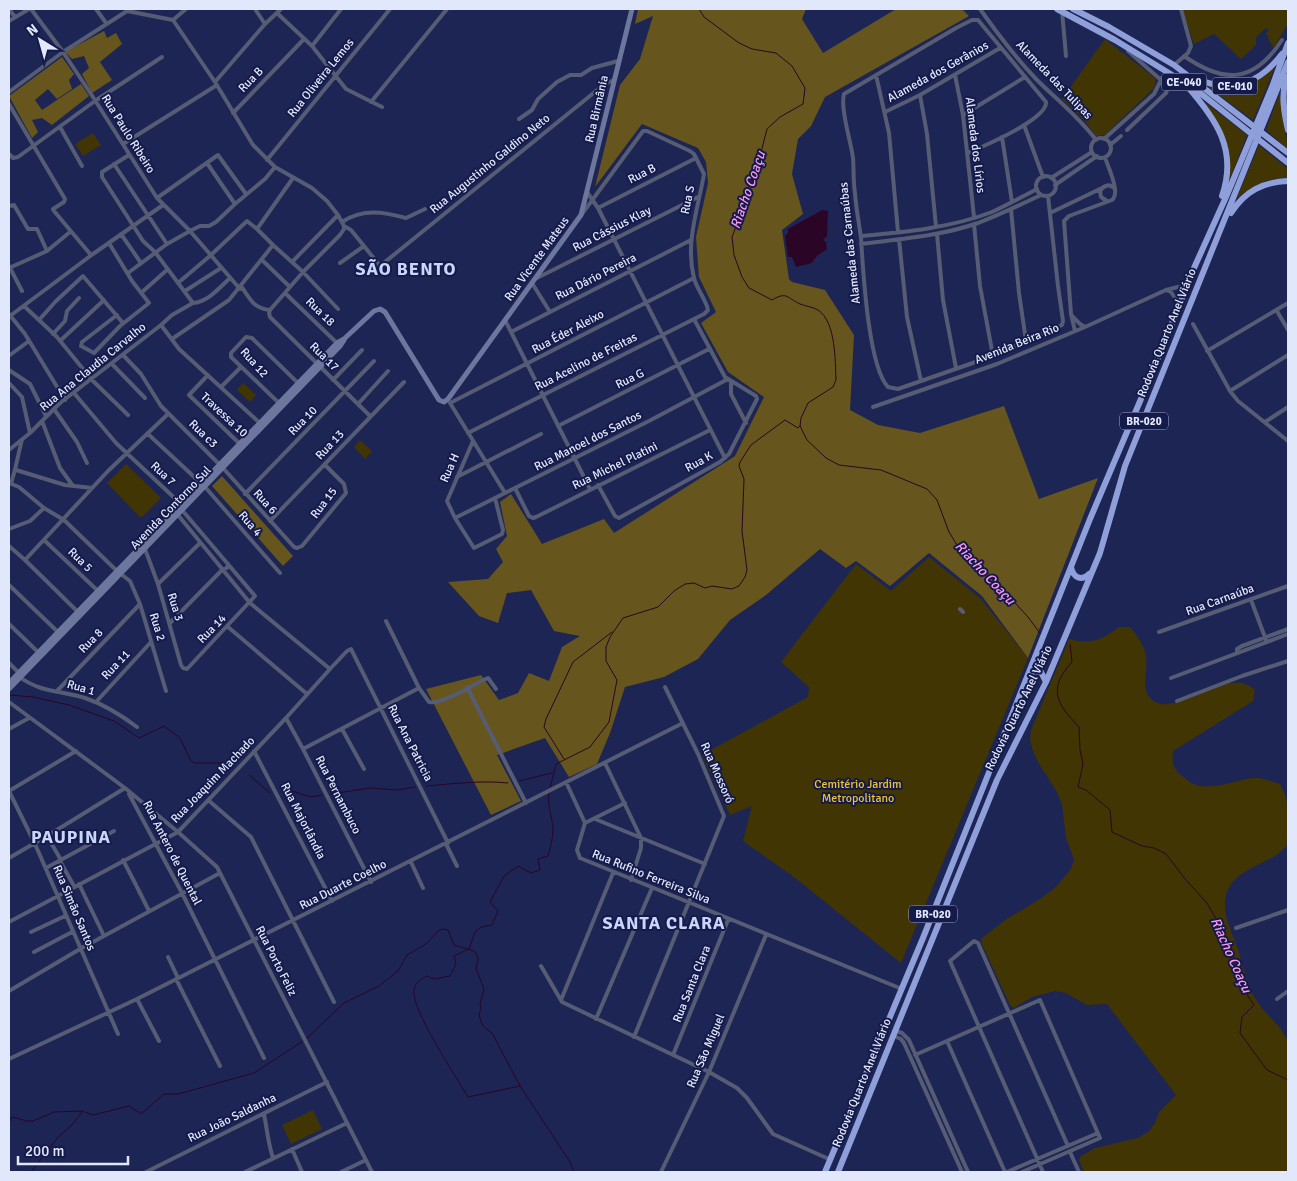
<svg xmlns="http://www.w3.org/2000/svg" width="1297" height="1181" viewBox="0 0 1297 1181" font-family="Signika,sans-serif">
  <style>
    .green { fill: #423504 }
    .forest { fill: #66551d }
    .water { fill: #2a0526 }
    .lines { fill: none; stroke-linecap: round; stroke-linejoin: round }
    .stream { stroke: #2a0526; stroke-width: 1 }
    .street { stroke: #555c74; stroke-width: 4 }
    .secondary { stroke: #6d779d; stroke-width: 5 }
    .highway { stroke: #8f9fd9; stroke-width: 6 }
    .labels { text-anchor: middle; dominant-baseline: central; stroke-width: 4; stroke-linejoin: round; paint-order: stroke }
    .shield { fill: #141a4a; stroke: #a4aac6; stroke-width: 1 }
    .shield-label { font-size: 11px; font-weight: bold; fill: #e2e8fb }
    .street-label { font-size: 12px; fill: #e2e8fb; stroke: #141a4a }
    .park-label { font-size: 12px; fill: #edc532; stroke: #141a4a }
    .water-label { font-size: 14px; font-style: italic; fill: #fb97ec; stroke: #141a4a }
    .district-label { font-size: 18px; font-weight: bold; letter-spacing: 1px; fill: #cad5fa; stroke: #141a4a }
  </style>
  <rect width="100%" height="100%" fill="#1d2555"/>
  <path class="green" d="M 1182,9 L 1288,9 L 1288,23 L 1274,48 C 1270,44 1270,39 1266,34 L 1269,30 L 1266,28 L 1256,37 L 1256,45 L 1241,59 L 1214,34 L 1194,44 Z
    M 1105,39 L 1155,78 L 1156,83 L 1153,89 L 1105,135 L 1096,136 L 1084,120 L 1062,99 Z
    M 1275,67 L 1253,120 L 1208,87 C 1236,91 1254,86 1275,67 Z
    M 1280,92 C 1281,103 1282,114 1284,125 C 1285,133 1288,140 1288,149 L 1266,130 Z
    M 1205,102 L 1247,135 L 1229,181 L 1228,146 L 1221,128 Z
    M 93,133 L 101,145 L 83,156 L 75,144 Z
    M 1259,145 L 1288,169 L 1288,178 C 1269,177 1252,186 1237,198 Z
    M 243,383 L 256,395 L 250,402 L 237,390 Z
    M 360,440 L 372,451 L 365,459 L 354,447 Z
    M 126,464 L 161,498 L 141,518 L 107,483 Z
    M 929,557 L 981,599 L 1028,658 L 901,963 L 794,877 L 743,841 L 752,806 L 730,815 L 702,755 L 808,697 L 809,687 L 781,662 L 856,564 L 891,591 Z
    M 1119,627 L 1130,627 C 1137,635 1145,646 1146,657 C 1149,673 1136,696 1160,704 C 1166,705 1174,703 1179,702 C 1197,697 1228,677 1245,684 C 1249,685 1252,688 1255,690 L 1253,701 L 1173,751 C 1172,761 1172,768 1181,775 C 1185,778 1190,783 1194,784 C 1215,792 1237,778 1257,778 C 1264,778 1272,782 1280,784 C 1287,796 1288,806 1288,820 C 1288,826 1290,836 1288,842 C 1280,865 1226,865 1225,903 C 1224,921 1236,939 1240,957 C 1245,974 1248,988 1258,1003 C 1267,1016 1282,1026 1288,1042 L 1288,1172 L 1084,1172 L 1079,1160 L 1081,1156 L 1095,1148 L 1138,1138 L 1148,1132 L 1155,1123 L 1159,1112 L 1176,1095 L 1107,1004 L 1087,1005 L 1066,993 L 1055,991 L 1032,997 L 1014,1008 L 1010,1005 L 981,942 L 981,939 L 1005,920 L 1040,899 L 1056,887 L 1071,869 L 1074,859 L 1066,838 L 1062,804 L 1057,792 L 1038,762 L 1033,751 L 1030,740 L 1031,730 L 1069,639 C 1091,645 1101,640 1119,627 Z
    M 313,1110 L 322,1129 L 291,1144 L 282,1125 Z"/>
  <path class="forest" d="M 638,9 L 806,9 L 802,19 L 823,53 L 896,9 L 962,9 L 969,16 L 825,97 L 811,126 L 798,139 L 792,174 L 803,214 L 782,230 L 789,279 L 792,282 L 825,290 L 854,335 L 850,410 L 878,425 L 920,433 L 1004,406 L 1039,499 L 1098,478 L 1028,658 L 982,596 L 929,553 L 890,586 L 856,561 L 846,568 L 820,549 L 766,595 L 730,620 L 698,659 L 664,677 L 625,687 L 610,733 L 597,764 L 569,777 L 545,738 L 497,755 L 521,801 L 491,815 L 426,689 L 481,675 L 499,700 L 518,693 L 529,673 L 549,681 L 562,647 L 580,636 L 554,631 L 531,590 L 507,593 L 498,623 L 479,616 L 448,582 L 488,579 L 503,562 L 496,549 L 507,536 L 500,502 L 511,494 L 542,544 L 604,519 L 614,533 L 735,456 L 764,397 L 728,372 L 701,323 L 716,312 L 699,277 L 696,237 L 708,183 L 706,162 L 698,148 L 642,124 L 595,187 L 620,85 L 640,59 L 653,16 L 635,24 Z
    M 104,31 L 107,38 L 116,33 L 122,44 L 100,62 L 112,80 L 92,93 L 82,74 L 89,68 L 84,56 L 72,59 L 65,52 Z
    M 62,57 L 74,74 L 69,80 L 72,89 L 57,99 L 48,89 L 35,100 L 42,110 L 81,84 L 89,96 L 52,125 L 42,118 L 32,120 L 38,132 L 32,138 L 9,96 Z
    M 222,476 L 293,556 L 283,566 L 212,486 Z"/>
  <path class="water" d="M 822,210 L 828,211 L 827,236 L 823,240 L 826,242 L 827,249 L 817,256 L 812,263 L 796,267 L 792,257 L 788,257 L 785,236 L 788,233 L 788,229 Z"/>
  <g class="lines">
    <path class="stream" d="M 699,9 L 704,17 L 739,43 L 752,49 L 776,53 L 792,66 L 805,88 L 803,104 L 780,117 L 767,129 L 757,168 L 740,206 L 737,224 L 732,237 L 734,255 L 742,277 L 749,288 L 772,300 C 787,291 787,298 800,304 C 805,306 813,307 818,310 C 836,322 835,360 836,380 L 833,387 L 808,403 L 801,418 L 800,426 L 807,440 L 826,458 L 839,465 L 881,470 L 927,489 L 937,500 L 949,532 L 960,550 L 975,559 L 1028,617 L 1040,633
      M 1070,644 L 1072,662 C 1047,689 1057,704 1079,727 L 1080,750 L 1083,764 L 1078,787 L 1086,790 L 1110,810 L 1112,832 L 1142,846 L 1154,848 L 1166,854 L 1185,879 L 1207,903 L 1227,938 L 1248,996 L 1254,1005 L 1242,1017 L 1240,1033 L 1267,1070 L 1288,1080
      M 10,695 L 33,697 L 69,705 L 114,721 L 139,738 L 164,726 L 180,738 L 191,761 L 195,763 L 227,763
      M 564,759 L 544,727 L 546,719 L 573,662 L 612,632
      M 249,775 L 270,793
      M 519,781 L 552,773
      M 426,786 C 453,784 480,780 508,783
      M 550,788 L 556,764 L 590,747 L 609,722 L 617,680 L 606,661 L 606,647 L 610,637 L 623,618 L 658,607 L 674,591 L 685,584 L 694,583 L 705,588 L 712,586 L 732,589 L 739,586 L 745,577 L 747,570 L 742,531 L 744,479 L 739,466 L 740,462 L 751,445 L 785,420 L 798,428 L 800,426
      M 292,791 L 311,797 L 322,795
      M 331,794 L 370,788 L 397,790 L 415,787
      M 306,1039 L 344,1003 L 379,986 L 398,971 L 407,955 L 426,944 L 437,932 L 442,929 L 448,930 L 454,945 L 474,951 L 477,955 L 478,960 L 476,968 L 484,989 L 480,1004 L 481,1009 L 479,1014 L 481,1022 L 483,1026 L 492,1033 L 520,1086 L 570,1162 L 574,1172
      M 520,1086 L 468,1097 C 457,1078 410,1008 414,989 C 416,982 420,980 427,976 L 434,979 L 450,976 L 456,964 L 454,956 L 469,949 L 475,932 L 481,927 L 492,925 L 498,911 L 490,902 L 504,876 L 518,866 L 531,873 L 540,870 L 538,859 L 548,856 C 551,846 553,838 553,828 C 552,816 547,805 549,792
      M 9,1123 L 12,1117 L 27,1121 L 33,1121 L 54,1112 L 82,1111 L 93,1115 L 129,1106 L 141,1114 L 164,1094 L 178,1094 L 254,1073 L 303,1041
      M 31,1172 L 59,1136 L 71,1126 L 82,1112"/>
    <path class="street" d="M 9,9 L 15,17
      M 31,9 L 63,52 L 91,94 L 157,198 L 190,231 L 167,244 L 128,273
      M 96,9 L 106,23
      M 255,9 L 265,24
      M 980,9 C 997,33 1016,58 1036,79 C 1056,99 1079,117 1096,140
      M 1062,11 L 1066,56
      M 277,13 L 312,46 L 346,89 L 382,107
      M 173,20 L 215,82 L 253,145 L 275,167 L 312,188 L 327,201 L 338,215 L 344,226 L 344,229 L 340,235 L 303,272 L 270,310
      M 9,21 L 29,9
      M 312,46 L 341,9
      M 1184,56 C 1224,84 1254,83 1282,40
      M 1174,65 L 1188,53 L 1191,46 L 1181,9
      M 876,75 L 889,133 L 898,232
      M 955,75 L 963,115 L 974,217
      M 215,82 L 265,24 L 281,9
      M 9,92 L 63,52 L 127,11 L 173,20 L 186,9
      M 920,95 L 927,134 L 936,227
      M 371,102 L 447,9
      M 9,104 L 65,199 L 64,202 L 53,209 L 54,211 L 91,255
      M 885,112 L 920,95 L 1000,48
      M 233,113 L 304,39
      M 963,115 L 1025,77
      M 519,119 L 532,110 L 538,99 L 557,82 L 570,75 L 581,75 L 592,68 L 618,61
      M 1024,125 L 1043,177
      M 60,127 L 82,166
      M 1127,130 L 1166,93 L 1169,85 L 1161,78
      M 1002,137 L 1012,202
      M1091 148a10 10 0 1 1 20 0a10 10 0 1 1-20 0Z
      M 1104,139 L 1154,94 L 1161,80 L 1128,51
      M 123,144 L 217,85
      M 1110,145 L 1121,136
      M 968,153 C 982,147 1048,119 1046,102 L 978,20 L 972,20 L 956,28 L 844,94 C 840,108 851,142 853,158 C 854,170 853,181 855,193 C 856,208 859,223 861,238 C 863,269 868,366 888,387 L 898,389 L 993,356 L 1062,325 L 1063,321 L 1058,286 L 1048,196
      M 9,154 L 13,158 L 18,157 L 95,101 L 162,57
      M 129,155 L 102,172 L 102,177 L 143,241 L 155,252 L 193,303 L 172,315 L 161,325
      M 267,160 L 390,9
      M 207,163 L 235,204
      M 114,164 L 167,244
      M1036 186a10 10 0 1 1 20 0a10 10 0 1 1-20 0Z
      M 1051,178 L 1092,152
      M 1055,185 L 1097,156
      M 587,192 L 598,208 L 725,458
      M 157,198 L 218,155 L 246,194
      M 1107,201 L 1101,197 L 1100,191 C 1104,185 1110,183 1115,189
      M 9,206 L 14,205 L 28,229 L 37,229 L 47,251
      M 598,208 L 696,158
      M 1011,209 L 1019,293 L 1026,341
      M 1050,213 L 1102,188
      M 342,222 C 363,208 384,212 406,218 L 425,209
      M 974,224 L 980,286 L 993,356
      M 344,226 L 351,230 L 364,246
      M 121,234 L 141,263
      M 937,234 L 943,300 L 956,368
      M 861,236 C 905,232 950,228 992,212 C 1007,205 1022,197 1037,189
      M 899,239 L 907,317 L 921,381
      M 109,243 L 132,281 L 149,303 L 120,326 L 94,353 L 81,346 L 82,342 L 117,315
      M 861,244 C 900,239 941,236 978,223 C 999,215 1020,205 1041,195
      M 273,245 L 303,272 L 338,309
      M 262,260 L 290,287
      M 292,262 L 338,215
      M 340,263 L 364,246 L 380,266 L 601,87 L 609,82 L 614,80
      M 9,266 L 22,291
      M 9,268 L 47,251 L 70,232
      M 537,278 L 698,197
      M 178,283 L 211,255 L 247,221 L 257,229
      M 532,283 L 550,312
      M 241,286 C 251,300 253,308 270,310
      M 240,289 L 190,231 L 200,226 L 209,226 L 216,222 L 235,204 L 265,179 L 275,167
      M 1166,290 L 1171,292 L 1179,304
      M 185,291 L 221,268
      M 141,293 L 168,269
      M 285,293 L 339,345
      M 193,303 C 208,302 220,287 230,278
      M 24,306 L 57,337 L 92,380 L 128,415
      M 270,310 L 269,313 L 270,317 L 370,416
      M 1277,311 L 1288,330
      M 9,314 L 25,334 L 65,400
      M 10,316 L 93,254 L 163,205
      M 1072,316 L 1080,324 L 1085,327
      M 39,320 L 56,301 L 83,276 L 123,323
      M 505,320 L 590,489
      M 1193,324 L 1230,391 L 1238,401 L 1288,441
      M 1075,331 L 1071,314 L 1064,221 L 1069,216 L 1112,200 C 1121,192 1108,168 1105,157
      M 511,332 L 691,240
      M 53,334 L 65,321 L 67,311 L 79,298
      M 172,339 L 229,300 L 273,245 L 257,229 L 293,178
      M 60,341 L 104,300
      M 1207,351 L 1288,303
      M 9,354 L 10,355 L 29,341
      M 123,355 L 141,374 L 161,406 L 223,468 L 294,547 L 297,548 L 302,546 L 346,493 L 344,484 L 325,465
      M 112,364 L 145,398
      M 9,370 L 30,384 L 46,416
      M 208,375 L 189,395 L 242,446
      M 333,380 L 362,350
      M 731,381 L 731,394 L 746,423
      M 9,383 L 22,397 L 30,433
      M 221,387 L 241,367
      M 1230,391 L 1288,355
      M 74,393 L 116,443 L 183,506
      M 450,403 L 694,278
      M 450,403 L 505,493
      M 358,404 L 388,371
      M 281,405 L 231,357 L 231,353 L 246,337 L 252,338 L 300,385
      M 873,407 L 997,364 L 1085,327 L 1166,290 L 1178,287 L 1186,287
      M 54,409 L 77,442 L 87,463
      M 42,421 L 60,468 L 73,486
      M 1265,422 L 1288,407
      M 558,426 L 709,349
      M 468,433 L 704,314 L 708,310 C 706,299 697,290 694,278 C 685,243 698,209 704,174 L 694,154 L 690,151 L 647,131 L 643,131 L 582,214
      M 148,434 L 205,487 L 280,573
      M 473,441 L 447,501 L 455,518 L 474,548 L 502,534 L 503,530 L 495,498
      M 9,450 L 30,433 L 60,403 L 161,325 L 179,349 L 262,425
      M 16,470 L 65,485 L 92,488
      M 457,477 L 541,434
      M 9,483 L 19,487 L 44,508 L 64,520 L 117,571 L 130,581 L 140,604 L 166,691
      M 11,483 C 16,469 18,454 22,440
      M 598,485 L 615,516 L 619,518 L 720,462 L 729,454 L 757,399 L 756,396 L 725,377 L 694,319
      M 515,488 L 529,516 L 533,518 L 536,517 L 710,430
      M 245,494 L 374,361
      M 178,515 L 250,603 L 330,669
      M 455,518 L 649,421 L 728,379
      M 270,521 L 404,382
      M 9,529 L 30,521 L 44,508
      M 44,540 L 98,591
      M 9,546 L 25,560
      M 145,549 L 158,584 L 181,665 L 183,668 L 187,669 L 255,596 L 182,510
      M 158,584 L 200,543
      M 9,585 L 60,634
      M 1251,600 L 1266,640
      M 960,609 L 963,612
      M 79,613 L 25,560 L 108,471 L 168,414
      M 386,621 L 419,688 L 429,702 C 442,705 475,683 488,678 L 496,689
      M 170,623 L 222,570 L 227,568 L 228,564
      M 9,624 L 40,654
      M 228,627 L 307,694
      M 1159,632 L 1288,586
      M 1237,653 L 1237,649 L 1242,646 L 1288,629
      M 9,663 L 20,674
      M 18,676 C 41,693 59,690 85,698 C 103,704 121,715 137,727
      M 1171,678 L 1288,634
      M 467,687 L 526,803
      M 57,691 L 140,604
      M 1177,701 L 1242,676 L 1288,661
      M 9,702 L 125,788
      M 96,702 L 151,642
      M 286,718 L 303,749 L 371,882
      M 9,729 L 29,718
      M 342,729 L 364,769
      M 303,749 L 419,688
      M 254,751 L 332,901
      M 605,763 L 641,838 L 641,848 L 631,880
      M 566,782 L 585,823 L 577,850 L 580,858 L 902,989
      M 9,791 L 35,844 L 118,1034
      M 9,791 L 76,751
      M 129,794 L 182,893 L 264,1058
      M 208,800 L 251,837 L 334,1002
      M 595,819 L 705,864
      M 585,823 L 625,803
      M 47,836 L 61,860
      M 446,844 L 457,866
      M 9,858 L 47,836 L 125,788 L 178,832 L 217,867 L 372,1172
      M 123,860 L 136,885
      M 60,861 L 74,886
      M 411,862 L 423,888
      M 46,868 L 114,831
      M 79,884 L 104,936
      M 137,887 L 149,911
      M 9,922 L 178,832 L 286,718 L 330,669 L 347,651 L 351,649 L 448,843
      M 1236,928 L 1288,910
      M 31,932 L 65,916
      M 34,952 L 72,932
      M 168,957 L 178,978
      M 541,966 L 562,1002 L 709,1072 L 737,1088 L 747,1098 L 773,1134 L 831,1160
      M 176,979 L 220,1066
      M 9,991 L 80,949 L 220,873
      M 137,999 L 159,1041
      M 1277,999 L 1288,991
      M 561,1000 L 613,873
      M 596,1019 L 652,888
      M 896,1031 L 902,1033 L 909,1040 L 968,1172
      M 894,1036 L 901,1039 L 904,1043 L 962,1172
      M 634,1037 L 724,816 L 698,754 L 665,687
      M 947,1041 L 1005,1172
      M 673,1055 L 728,920
      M 915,1055 L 1040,1000 L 1100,1138 L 1022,1172
      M 9,1059 L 137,999 L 683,723
      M 264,1114 C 267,1129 268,1143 273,1158
      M 292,1149 L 302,1172
      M 1070,1152 L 1079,1172
      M 146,1172 L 327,1082
      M 245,1172 L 347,1123
      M 341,1172 L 366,1160
      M 661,1172 L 709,1072 L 766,935
      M 1007,1172 L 1098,1133
      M 1043,1172 L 950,961 L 974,941 L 978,943 L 1068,1146"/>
    <path class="secondary" d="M 9,683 L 337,343 L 344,339 L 374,311 L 380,309 L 385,312 L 439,400 L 444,402 L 448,399 L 581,215 L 632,9
      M 9,689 L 320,367 L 340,346 L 344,340"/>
    <path class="highway" d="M 1057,9 L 1115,40 L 1195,89 L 1288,163
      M 1073,9 L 1109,27 L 1174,65 L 1288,153
      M 1286,77 C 1281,95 1284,113 1288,130
      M 1197,79 C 1232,94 1259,84 1282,54
      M 1187,86 C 1216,119 1238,150 1222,196
      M 1231,213 C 1245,191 1263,182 1288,181
      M 1071,567 C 1073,577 1081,582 1089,574
      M 1028,675 L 1034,671 L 1041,672 L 1046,682
      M 825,1172 L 923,938 L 1090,519 L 1152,373 L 1194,268 L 1226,197 L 1272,87 L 1288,43
      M 838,1172 L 997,780 L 1046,682 L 1100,553 L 1125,466 L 1288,62"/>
  </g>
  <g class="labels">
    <g class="shield">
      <rect x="1161.5" y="73.5" width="45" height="17" rx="4"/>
      <rect x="1212.5" y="77.5" width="45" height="17" rx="4"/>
      <rect x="1120" y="412.5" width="48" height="17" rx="4"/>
      <rect x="909" y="905.5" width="48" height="17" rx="4"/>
    </g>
    <g class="shield-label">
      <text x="1184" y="82">CE-040</text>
      <text x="1235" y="86">CE-010</text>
      <text x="1144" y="421">BR-020</text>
      <text x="933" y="914">BR-020</text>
    </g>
    <g class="street-label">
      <text transform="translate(938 72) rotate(-29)">Alameda dos Gerânios</text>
      <text transform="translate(321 78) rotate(-51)">Rua Oliveira Lemos</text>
      <text transform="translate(251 80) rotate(-46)">Rua B</text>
      <text transform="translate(1054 80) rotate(46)">Alameda das Tulipas</text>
      <text transform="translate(597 109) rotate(-77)">Rua Birmânia</text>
      <text transform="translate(128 134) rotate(58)">Rua Paulo Ribeiro</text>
      <text transform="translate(975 145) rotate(83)">Alameda dos Lírios</text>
      <text transform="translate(490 164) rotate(-39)">Rua Augustinho Galdino Neto</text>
      <text transform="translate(642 174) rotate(-27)">Rua B</text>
      <text transform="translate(688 200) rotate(-78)">Rua S</text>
      <text transform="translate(612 229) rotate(-27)">Rua Cássius Klay</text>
      <text transform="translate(850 243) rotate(-96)">Alameda das Carnaúbas</text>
      <text transform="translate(537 259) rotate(-54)">Rua Vicente Mateus</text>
      <text transform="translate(596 277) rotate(-27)">Rua Dário Pereira</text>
      <text transform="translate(320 312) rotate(44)">Rua 18</text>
      <text transform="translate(568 332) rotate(-28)">Rua Éder Aleixo</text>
      <text transform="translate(1167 333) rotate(-68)">Rodovia Quarto Anel Viário</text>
      <text transform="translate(1017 344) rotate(-22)">Avenida Beira Rio</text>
      <text transform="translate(324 357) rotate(45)">Rua 17</text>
      <text transform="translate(586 362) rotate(-27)">Rua Acelino de Freitas</text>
      <text transform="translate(254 363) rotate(48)">Rua 12</text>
      <text transform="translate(93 367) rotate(-39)">Rua Ana Claudia Carvalho</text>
      <text transform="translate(630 379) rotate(-26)">Rua G</text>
      <text transform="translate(224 415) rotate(43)">Travessa 10</text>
      <text transform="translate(303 421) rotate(-46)">Rua 10</text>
      <text transform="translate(203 434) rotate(44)">Rua c3</text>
      <text transform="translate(588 441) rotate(-27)">Rua Manoel dos Santos</text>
      <text transform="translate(330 445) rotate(-47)">Rua 13</text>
      <text transform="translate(699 462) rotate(-29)">Rua K</text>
      <text transform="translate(615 466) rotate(-26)">Rua Michel Platini</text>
      <text transform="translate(450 468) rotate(-66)">Rua H</text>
      <text transform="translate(163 474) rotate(43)">Rua 7</text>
      <text transform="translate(265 502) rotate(48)">Rua 6</text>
      <text transform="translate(324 503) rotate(-53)">Rua 15</text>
      <text transform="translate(171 508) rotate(-46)">Avenida Contorno Sul</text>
      <text transform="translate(250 524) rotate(49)">Rua 4</text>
      <text transform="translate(80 560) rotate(44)">Rua 5</text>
      <text transform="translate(1220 600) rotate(-20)">Rua Carnaúba</text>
      <text transform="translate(175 607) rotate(73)">Rua 3</text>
      <text transform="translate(157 627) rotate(73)">Rua 2</text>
      <text transform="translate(212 629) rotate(-46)">Rua 14</text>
      <text transform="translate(91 641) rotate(-46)">Rua 8</text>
      <text transform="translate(116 665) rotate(-47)">Rua 11</text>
      <text transform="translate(81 688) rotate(16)">Rua 1</text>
      <text transform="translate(1019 708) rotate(-64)">Rodovia Quarto Anel Viário</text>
      <text transform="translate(410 743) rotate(63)">Rua Ana Patricia</text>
      <text transform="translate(717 773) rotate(66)">Rua Mossoró</text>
      <text transform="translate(213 780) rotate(-46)">Rua Joaquim Machado</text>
      <text transform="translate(338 795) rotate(63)">Rua Pernambuco</text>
      <text transform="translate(303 821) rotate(63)">Rua Majorlândia</text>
      <text transform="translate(172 853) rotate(63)">Rua Antero de Quental</text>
      <text transform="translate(651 877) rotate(22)">Rua Rufino Ferreira Silva</text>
      <text transform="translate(343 885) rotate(-27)">Rua Duarte Coelho</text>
      <text transform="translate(74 908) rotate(67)">Rua Simão Santos</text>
      <text transform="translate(276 961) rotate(63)">Rua Porto Feliz</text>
      <text transform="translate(692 984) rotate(-68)">Rua Santa Clara</text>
      <text transform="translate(706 1051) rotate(-67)">Rua São Miguel</text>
      <text transform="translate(862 1083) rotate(-68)">Rodovia Quarto Anel Viário</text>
      <text transform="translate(232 1118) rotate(-26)">Rua João Saldanha</text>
    </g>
    <g class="park-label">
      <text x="858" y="784">Cemitério Jardim<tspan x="858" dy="14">Metropolitano</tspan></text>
    </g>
    <g class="water-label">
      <text transform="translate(748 190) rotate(-71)">Riacho Coaçu</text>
      <text transform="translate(985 573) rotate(47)">Riacho Coaçu</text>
      <text transform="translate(1231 955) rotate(66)">Riacho Coaçu</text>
    </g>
    <g class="district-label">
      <text x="406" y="269">SÃO BENTO</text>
      <text x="71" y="837">PAUPINA</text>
      <text x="664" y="923">SANTA CLARA</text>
    </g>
  </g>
  <rect width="1297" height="1181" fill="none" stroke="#e2e8fb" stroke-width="20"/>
  <g transform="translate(40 40) rotate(323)" stroke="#141a4a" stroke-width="4" paint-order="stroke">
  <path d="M0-4L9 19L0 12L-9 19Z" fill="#e2e8fb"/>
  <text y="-8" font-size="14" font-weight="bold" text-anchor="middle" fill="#e2e8fb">N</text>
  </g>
  <path d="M18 1156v8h110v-8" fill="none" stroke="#e2e8fb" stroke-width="2.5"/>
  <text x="25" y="1156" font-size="15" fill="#e2e8fb" stroke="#141a4a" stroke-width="4" paint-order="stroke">200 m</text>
</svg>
